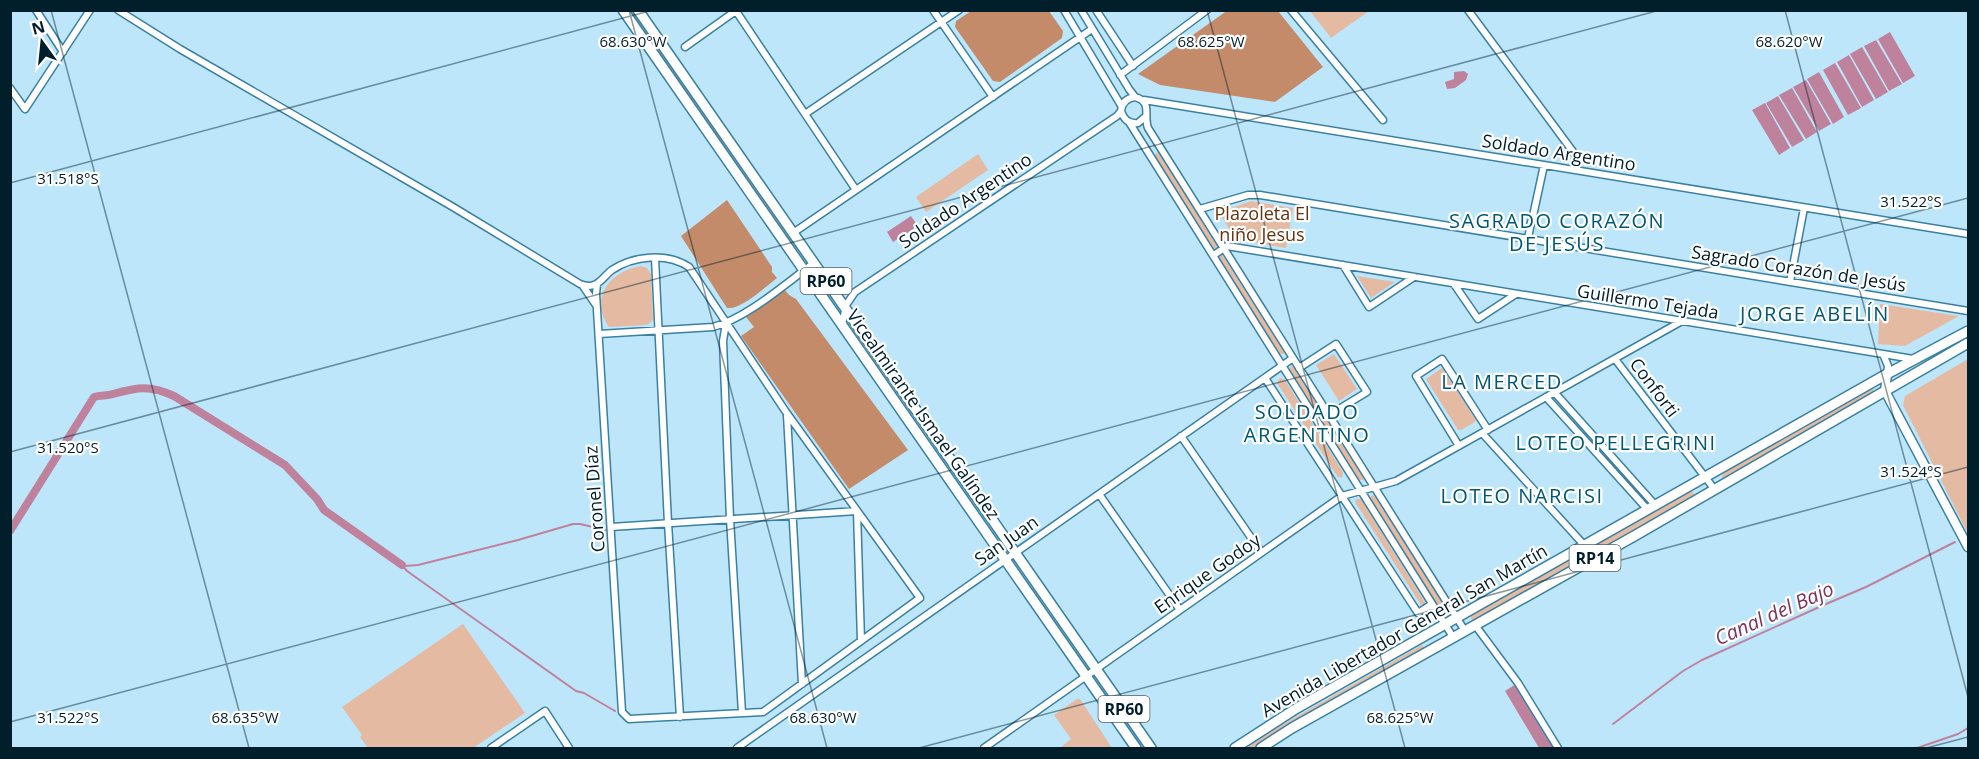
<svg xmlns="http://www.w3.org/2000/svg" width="1979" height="759" viewBox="0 0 1979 759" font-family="'Open Sans',sans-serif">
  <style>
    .green { fill: #e4baa2 }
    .forest { fill: #c38b6a }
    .water { fill: #bf829d }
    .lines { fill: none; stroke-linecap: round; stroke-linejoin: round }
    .stream { stroke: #bf829d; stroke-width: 2 }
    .canal { stroke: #bf829d; stroke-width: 8 }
    .street-casing { stroke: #3a80a1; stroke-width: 9 }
    .secondary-casing { stroke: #3a80a1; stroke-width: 11 }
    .primary-casing { stroke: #3a80a1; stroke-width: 12 }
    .street { stroke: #fff; stroke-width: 6 }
    .secondary { stroke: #fff; stroke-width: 8 }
    .primary { stroke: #fff; stroke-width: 9 }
    .ticks { fill: none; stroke: #011e2b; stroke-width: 1.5; stroke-opacity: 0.45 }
    .labels { text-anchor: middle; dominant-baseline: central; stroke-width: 4.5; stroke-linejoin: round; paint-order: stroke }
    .shield { fill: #fff; stroke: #4d626b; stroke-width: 1.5 }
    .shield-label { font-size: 16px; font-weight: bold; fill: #011e2b }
    .street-label { font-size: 18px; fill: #011e2b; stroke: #fff }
    .park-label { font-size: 18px; fill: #66310b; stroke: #fff }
    .neighbourhood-label { font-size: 20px; letter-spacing: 1.5px; fill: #005776; stroke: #fff }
    .water-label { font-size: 20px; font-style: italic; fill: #7e3359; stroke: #fff }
    .ticks-label { font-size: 15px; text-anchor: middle; fill: #011e2b; stroke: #fff; stroke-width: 4.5; stroke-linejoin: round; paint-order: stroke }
  </style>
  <rect width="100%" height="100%" fill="#bde6fb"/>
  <path class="green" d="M 628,11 L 632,11 L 797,249 L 795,251 Z
    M 1310,11 L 1369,11 L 1331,38 Z
    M 1157,152 L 1160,153 L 1219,248 L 1214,249 L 1155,156 Z
    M 978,154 L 988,170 L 926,212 L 916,197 Z
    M 1251,201 L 1293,208 L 1286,248 L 1235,239 L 1220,214 L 1220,212 Z
    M 1221,253 L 1284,351 L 1284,354 L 1279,354 L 1218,257 L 1218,254 Z
    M 641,266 L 647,268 L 651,274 L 653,320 L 647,325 L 609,327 C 589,299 609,271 641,266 Z
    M 1357,276 L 1395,282 L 1371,298 Z
    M 1880,304 L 1959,316 L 1905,346 L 1878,344 Z
    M 847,319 L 1001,538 L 1001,539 L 852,331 Z
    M 1334,354 L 1357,389 L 1339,401 L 1316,365 Z
    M 1968,359 L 1968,534 L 1903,405 L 1905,396 Z
    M 1291,366 L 1294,367 L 1364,477 L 1363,480 L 1358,480 L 1289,370 Z
    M 1442,368 L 1476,420 L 1475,422 L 1461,430 L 1458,430 L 1426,379 Z
    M 1280,378 L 1285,380 L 1343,472 L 1342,478 L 1337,476 L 1277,383 Z
    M 1870,388 L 1874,390 L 1874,393 L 1726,478 L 1722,478 L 1723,473 Z
    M 1690,491 L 1694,493 L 1693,496 L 1474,621 L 1471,619 L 1471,616 Z
    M 1372,495 L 1375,496 L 1449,612 L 1448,615 L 1443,615 L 1370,499 Z
    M 1356,499 L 1361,499 L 1426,604 L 1425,605 L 1421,605 L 1355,502 Z
    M 463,624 L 525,713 L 473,748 L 368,748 L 360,737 L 362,735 L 342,707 Z
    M 1422,645 L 1425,649 L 1275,734 L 1255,748 L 1246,748 L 1280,726 Z
    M 1077,699 L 1080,699 L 1112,748 L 1060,748 L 1071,739 L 1054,715 Z"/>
  <path class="forest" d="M 1228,10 L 1278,11 L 1323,67 L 1275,102 L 1160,85 L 1138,74 Z
    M 1049,11 L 1063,31 L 1062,38 L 1000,82 L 993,81 L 955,27 L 956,21 L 971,11 Z
    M 727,200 L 772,267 L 772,272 L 777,278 C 765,287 741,310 727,308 L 681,236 Z
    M 784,289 L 789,295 L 796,299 L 908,450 L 849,489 L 741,336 L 754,327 L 746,317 Z"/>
  <path class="water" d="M 1890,32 L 1915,76 L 1903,83 L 1878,39 Z
    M 1876,40 L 1902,84 L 1889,91 L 1864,46 Z
    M 1862,47 L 1888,92 L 1876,99 L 1850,54 Z
    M 1849,55 L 1874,100 L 1862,107 L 1837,62 Z
    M 1835,63 L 1861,108 L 1848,115 L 1823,70 Z
    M 1464,71 L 1468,74 L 1466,80 L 1455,88 L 1447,89 L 1445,82 L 1454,79 L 1454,72 Z
    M 1819,72 L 1844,117 L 1833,124 L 1807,79 Z
    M 1806,80 L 1831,124 L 1819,131 L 1793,87 Z
    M 1792,88 L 1817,132 L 1806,139 L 1779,95 Z
    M 1778,96 L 1804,140 L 1792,147 L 1766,103 Z
    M 1765,103 L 1790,148 L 1779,155 L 1752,110 Z
    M 911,216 L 918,226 L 893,242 L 887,232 Z
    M 1516,684 L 1554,748 L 1539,748 L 1505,691 Z"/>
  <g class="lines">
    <path class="stream" d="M 402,565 L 407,571 L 576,691 L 584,693 L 615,711
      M 405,566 L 418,565 L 518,540 L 573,524 L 580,524 L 606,530
      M 1613,724 L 1683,671 L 1702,660 L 1826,604 L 1866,587 L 1955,542
      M 1917,748 L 1958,734 L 1968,728"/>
    <path class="canal" d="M 10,531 L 94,397 C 101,395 107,396 113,394 C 138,387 150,385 174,396 L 285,465 L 317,499 L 324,510 L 402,565"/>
    <defs>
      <path id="street" d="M 36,10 L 63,52
        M 118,10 L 180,49 L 453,207 L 580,284 C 585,286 589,287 594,285 C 601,283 606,274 612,270 C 633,256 667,252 689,267 L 786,412 L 920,598 L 763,712 L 629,719 L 622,712 L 596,294 L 597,284
        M 933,10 L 993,97
        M 1064,10 L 1122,107
        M 1081,10 L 1129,89 L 1135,97
        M 1096,10 L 1133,66
        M 1291,10 L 1383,120
        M 1468,10 L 1574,153
        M 736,11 L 856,190
        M 685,47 L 737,10
        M 1120,75 L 1207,10
        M 10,88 L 25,109 L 90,10
        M 1144,100 L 1968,234
        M 805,114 L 959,10
        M 1145,117 L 1138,123 C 1129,124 1124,120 1121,111 C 1122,102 1127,98 1135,97 C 1153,102 1143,115 1148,128 L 1465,631
        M 1129,122 L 1453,637
        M 1200,209 L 1248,195 L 1260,195 L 1968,311
        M 1533,216 L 1544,165
        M 793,233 L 1092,29
        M 1528,239 L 1531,222
        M 1214,255 L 1227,246 L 1883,354 L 1888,366 L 1887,374
        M 655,258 L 668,523 L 680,717
        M 1343,265 L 1369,307 L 1414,277
        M 1790,282 L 1804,208
        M 1454,284 L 1478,319 L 1516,294
        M 583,286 L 596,305
        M 726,323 L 723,341 L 730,519 L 742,713
        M 842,326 L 846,305 L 855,292 L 1117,116 L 1121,111
        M 599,334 L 713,327 C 746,319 786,283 814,263
        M 1883,354 L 1913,359
        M 1615,359 L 1715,490
        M 1299,368 L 1336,344 L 1367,392 L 1329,415
        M 1265,378 L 1418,613 L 1432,604
        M 1555,393 L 1656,506
        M 1546,397 L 1648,510
        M 787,415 L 802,684
        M 1482,433 L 1585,546
        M 1181,436 L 1261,552
        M 1459,446 L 1416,376 L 1442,359 L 1488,430
        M 1099,494 L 1180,610
        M 611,527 L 857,511 L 861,641
        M 1475,625 L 1518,683 L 1558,748
        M 491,748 L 545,711 L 569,748
        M 737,748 L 1293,358
        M 984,748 L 1342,496 L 1396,481 L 1682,321"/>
      <path id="secondary" d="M 1887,374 L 1885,391 L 1968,547"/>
      <path id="primary" d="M 623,10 L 1136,748
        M 638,10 L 1151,748
        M 1235,748 L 1297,708 L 1887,374 L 1968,331
        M 1261,748 L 1292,728 L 1636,535 L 1968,343"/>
    </defs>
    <use href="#street" class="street-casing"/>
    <use href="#secondary" class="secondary-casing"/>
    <use href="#primary" class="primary-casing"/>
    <use href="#street" class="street"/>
    <use href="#secondary" class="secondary"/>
    <use href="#primary" class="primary"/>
  </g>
  <path class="ticks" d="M 51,10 L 249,748M 629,10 L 827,748M 1207,10 L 1405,748M 1785,10 L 1968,697M 10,183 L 653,10M 10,452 L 1660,10M 10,722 L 1968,198M 919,748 L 1968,467M 1926,748 L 1968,737"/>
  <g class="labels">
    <g class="shield">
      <rect x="800.5" y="268" width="51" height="26" rx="4.5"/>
      <rect x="1569.5" y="545" width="51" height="26" rx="4.5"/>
      <rect x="1098.5" y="696" width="51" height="26" rx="4.5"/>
    </g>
    <g class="shield-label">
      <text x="826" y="281">RP60</text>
      <text x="1595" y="558">RP14</text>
      <text x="1124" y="709">RP60</text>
    </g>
    <g class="street-label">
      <text transform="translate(1559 152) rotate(9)">Soldado Argentino</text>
      <text transform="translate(965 200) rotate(-34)">Soldado Argentino</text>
      <text transform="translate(1799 268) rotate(9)">Sagrado Corazón de Jesús</text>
      <text transform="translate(1648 301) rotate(9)">Guillermo Tejada</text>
      <text transform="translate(1655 387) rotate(53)">Conforti</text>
      <text transform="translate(924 414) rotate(55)">Vicealmirante Ismael Galíndez</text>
      <text transform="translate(594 499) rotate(-94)">Coronel Díaz</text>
      <text transform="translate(1006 540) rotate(-35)">San Juan</text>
      <text transform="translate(1207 573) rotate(-35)">Enrique Godoy</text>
      <text transform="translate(1404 630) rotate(-30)">Avenida Libertador General San Martín</text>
    </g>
    <g class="park-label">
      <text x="1262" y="213">Plazoleta El<tspan x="1262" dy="21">niño Jesus</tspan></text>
    </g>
    <g class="neighbourhood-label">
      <text x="1557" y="220">SAGRADO CORAZÓN<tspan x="1557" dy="23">DE JESÚS</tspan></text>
      <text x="1815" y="313">JORGE ABELÍN</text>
      <text x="1502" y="381">LA MERCED</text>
      <text x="1307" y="411">SOLDADO<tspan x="1307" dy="23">ARGENTINO</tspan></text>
      <text x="1616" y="442">LOTEO PELLEGRINI</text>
      <text x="1522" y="495">LOTEO NARCISI</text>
    </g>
    <g class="water-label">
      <text transform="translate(1774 613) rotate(-24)">Canal del Bajo</text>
    </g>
  </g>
  <g class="ticks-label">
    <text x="633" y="47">68.630°W</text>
    <text x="1211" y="47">68.625°W</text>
    <text x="1789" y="47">68.620°W</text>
    <text x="68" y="184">31.518°S</text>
    <text x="1911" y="207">31.522°S</text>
    <text x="68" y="453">31.520°S</text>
    <text x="1911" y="477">31.524°S</text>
    <text x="245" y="723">68.635°W</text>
    <text x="823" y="723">68.630°W</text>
    <text x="1400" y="723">68.625°W</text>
    <text x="68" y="723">31.522°S</text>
  </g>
  <rect width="1979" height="759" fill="none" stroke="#011e2b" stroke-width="24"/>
  <g transform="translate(42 42) rotate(345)" stroke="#ffffff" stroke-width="4.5" paint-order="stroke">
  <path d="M0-4.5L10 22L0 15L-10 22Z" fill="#011e2b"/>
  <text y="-9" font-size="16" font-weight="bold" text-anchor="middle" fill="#011e2b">N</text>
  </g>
</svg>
